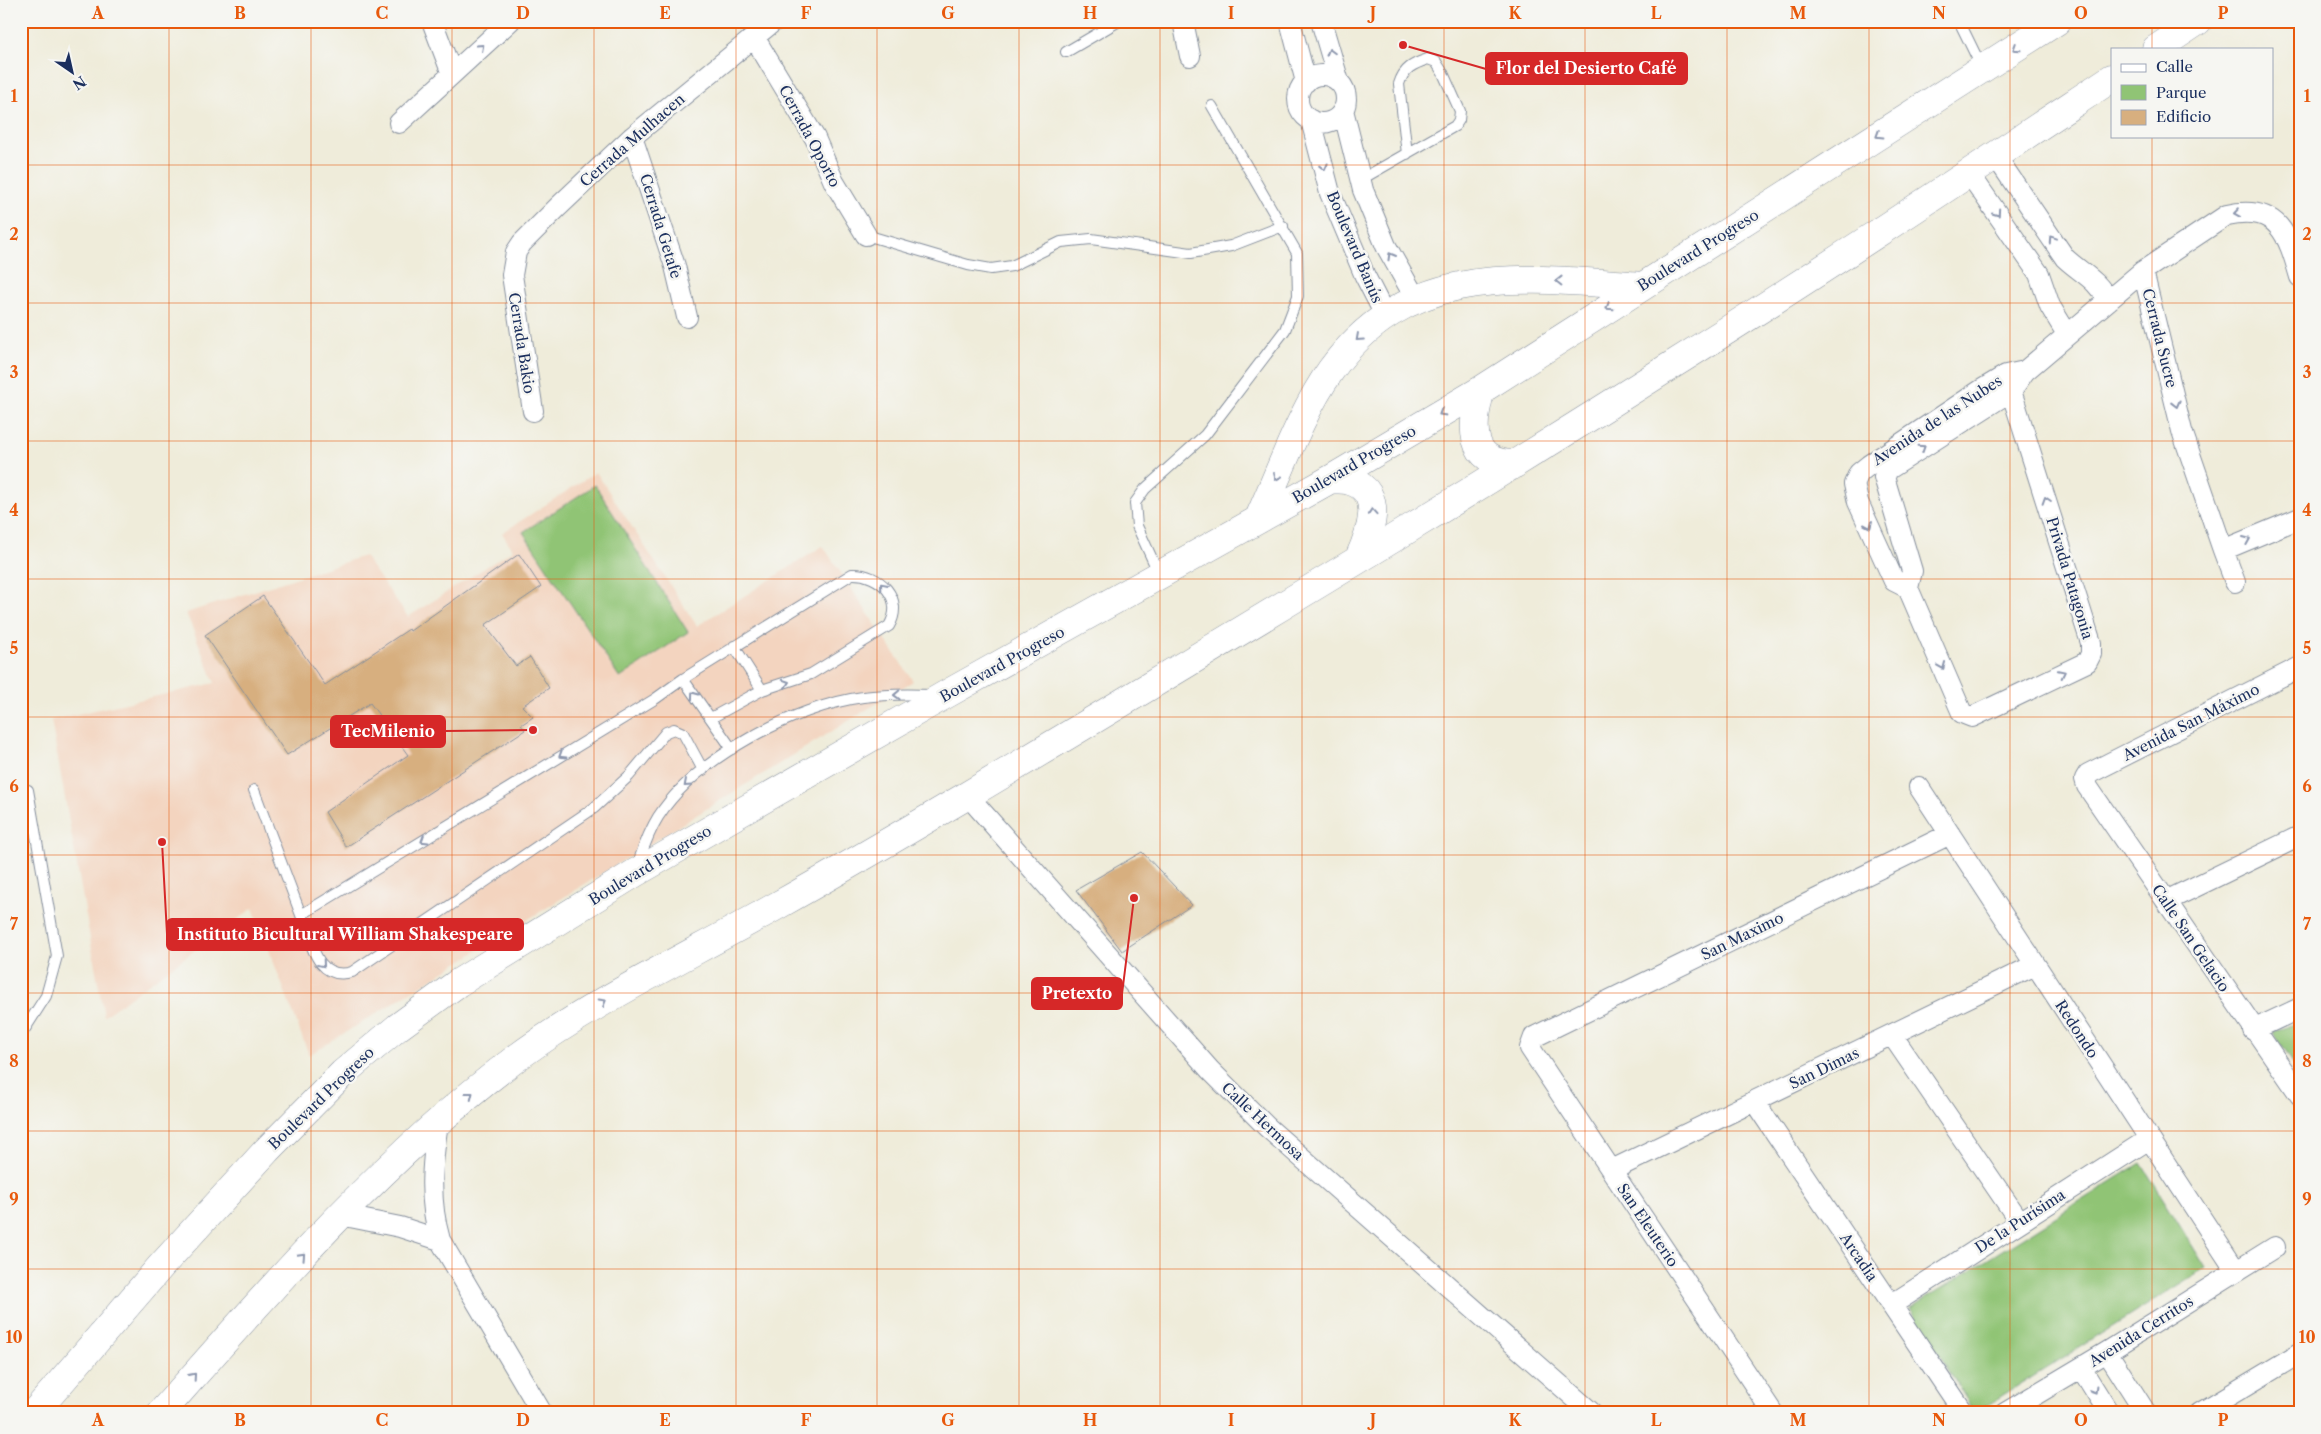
<svg xmlns="http://www.w3.org/2000/svg" width="2321" height="1434" viewBox="0 0 2321 1434" font-family="'Libre Caslon Text',serif">
  <style>
    .built { fill: #f3d4bf }
    .green { fill: #90c475; stroke: #567a6a }
    .building { fill: #d7af7f }
    .lines { fill: none; stroke-linecap: round; stroke-linejoin: round }
    .service-casing { stroke: #858e9c; stroke-width: 12 }
    .minor-casing { stroke: #858e9c; stroke-width: 22 }
    .primary-casing { stroke: #858e9c; stroke-width: 29 }
    .service { stroke: #fff; stroke-width: 10 }
    .minor { stroke: #fff; stroke-width: 20 }
    .primary { stroke: #fff; stroke-width: 28 }
    .oneway { stroke: #8d97ae }
    .grid { fill: none; stroke: #e8590c; stroke-width: 1; stroke-opacity: 0.55 }
    .labels { text-anchor: middle; dominant-baseline: central; stroke-width: 5; stroke-linejoin: round; paint-order: stroke }
    .street-label { font-size: 15px; fill: #1b2f5e; stroke: #f6f6f2 }
    .leader { fill: none; stroke: #d62828; stroke-width: 2 }
    .callout-dot { fill: #d62828; stroke: #f6f6f2; stroke-width: 2 }
    .callout { fill: #d62828; stroke: #d62828; stroke-width: 2 }
    .callout-label { font-size: 16px; text-anchor: middle; font-weight: bold; fill: #fff }
    .neatline { fill: none; stroke: #e8590c; stroke-width: 2 }
    .grid-label { font-size: 16px; text-anchor: middle; font-weight: bold; fill: #e8590c }
  </style>
  <rect width="100%" height="100%" fill="#f6f6f2"/>
  <filter id="ink" filterUnits="userSpaceOnUse"><feTurbulence type="fractalNoise" baseFrequency=".02" numOctaves="2"/><feDisplacementMap in="SourceGraphic" scale="10" xChannelSelector="R" yChannelSelector="G"/><feConvolveMatrix kernelMatrix="1 2 1 2 8 2 1 2 1" color-interpolation-filters="sRGB"/></filter>
  <filter id="wash" filterUnits="userSpaceOnUse"><feTurbulence type="fractalNoise" baseFrequency=".0096" numOctaves="4" result="noise"/><feDisplacementMap in="SourceGraphic" scale="20" xChannelSelector="R" yChannelSelector="G"/><feGaussianBlur stdDeviation="1.12" result="paint"/><feColorMatrix in="noise" values="0 0 0 0 0 0 0 0 0 0 0 0 0 0 0 0 0 1.4 0 .05"/><feComposite in="paint" operator="in"/></filter>
  <g filter="url(#wash)">
    <rect width="100%" height="100%" fill="#efecda"/>
    <path class="built" d="M 596,472 L 697,626 L 823,546 L 913,681 L 309,1055 L 253,908 L 104,1016 L 51,720 L 215,683 L 186,613 L 364,556 L 408,617 L 513,550 L 502,533 Z"/>
    <path class="green" d="M 595,485 L 688,632 L 620,678 L 523,532 Z
      M 2300,1020 L 2300,1074 L 2273,1032 Z
      M 2141,1163 L 2206,1268 L 1975,1413 L 1910,1308 Z"/>
    <g id="blocks">
      <path class="building" d="M 519,554 L 541,587 L 485,625 L 516,666 L 530,657 L 549,688 L 522,706 L 533,717 L 521,725 L 525,730 L 346,847 L 325,812 L 408,755 L 370,703 L 287,755 L 205,635 L 263,596 L 325,685 L 409,629 L 410,631 Z
        M 1142,852 L 1192,905 L 1122,951 L 1076,890 Z"/>
    </g>
  </g>
  <g filter="url(#ink)">
    <use href="#blocks" fill-opacity="0" stroke="#858e9c" stroke-width="1"/>
    <g class="lines">
      <defs>
        <path id="service" d="M 1959,21 L 1982,68
          M 1066,52 L 1119,21
          M 1360,180 L 1455,126 L 1459,120 L 1460,111 L 1443,73 L 1436,62 L 1428,59 C 1413,64 1404,68 1399,84 L 1407,154
          M 866,235 L 968,265 L 991,269 L 1012,266 L 1061,242 L 1091,239 L 1191,253 L 1231,246 L 1283,226
          M 1159,574 L 1137,526 L 1135,503 L 1145,489 L 1205,435 L 1285,330 L 1298,296 L 1297,253 L 1212,106
          M 21,595 L 21,597
          M 734,646 L 762,690
          M 683,679 L 852,574 C 880,573 905,599 889,626 L 811,674 L 762,690 L 711,718
          M 703,770 L 683,733 L 674,729 L 666,732 L 629,776 L 594,808 L 352,972 C 316,982 311,941 301,915 L 655,699 L 683,679 L 732,749
          M 254,790 L 301,915
          M 637,866 C 643,849 648,833 658,817 C 696,758 795,706 863,697 C 886,694 909,694 932,695
          M 21,1035 L 46,996 L 57,956 L 28,790"/>
        <path id="minor" d="M 432,21 L 452,74
          M 1183,21 L 1190,56
          M 1290,21 L 1306,82
          M 1321,21 L 1339,82
          M 754,37 L 815,138 L 834,182 L 866,235
          M1298 99a24 24 0 1 1 48 0a24 24 0 1 1-48 0Z
          M 1343,110 L 1363,190 L 1386,246 L 1416,299
          M 1311,120 L 1330,193 L 1365,276 L 1385,315
          M 399,123 L 510,21
          M 632,137 L 675,266 L 687,317
          M 1995,155 L 2065,258 C 2081,273 2098,280 2108,301
          M 1969,173 L 2039,274 L 2050,306 L 2067,334
          M 2143,271 L 2182,431 L 2223,550 L 2300,518
          M 2006,375 L 2091,643 L 2091,654 L 2087,662 L 1972,717 L 1962,713 L 1908,588 L 1894,581 L 1858,502 L 1854,484 L 1859,473 L 1869,465 L 1981,390 L 2006,375 L 2025,371
          M 533,411 L 512,275 L 516,252 L 522,243 L 558,207 L 632,137 L 774,21
          M 1884,477 L 1889,469 L 2011,391 L 2025,371 L 2143,271 L 2227,215 C 2279,204 2288,235 2300,277
          M 1884,477 L 1912,571 L 1908,588
          M 2223,550 L 2235,582
          M 2300,667 L 2088,774 L 2085,779 L 2087,786 L 2300,1095
          M 1919,787 L 2236,1271
          M 968,796 L 1210,1070 L 1267,1127 L 1592,1413
          M 2166,901 L 2300,836
          M 2253,1030 L 2300,1008
          M 1892,1035 L 2020,1222
          M 1754,1101 L 1964,1413
          M 438,1122 C 432,1164 428,1199 440,1240 L 542,1413
          M 1612,1170 L 2035,965
          M 340,1215 L 400,1227 L 440,1240
          M 1891,1305 L 2149,1139
          M 2107,1352 L 2146,1413
          M 2081,1368 L 2109,1413
          M 1773,1413 L 1530,1048 L 1534,1037 L 1950,834
          M 2005,1413 L 2107,1352 L 2275,1247
          M 2200,1413 L 2300,1353"/>
        <path id="primary" d="M 2156,49 L 2198,21
          M 1481,390 C 1471,424 1467,464 1515,464
          M 1331,479 C 1337,480 1345,479 1350,481 C 1386,492 1370,534 1359,558
          M 1258,520 C 1280,472 1301,412 1331,370 C 1410,260 1524,278 1642,286
          M 34,1413 L 161,1266 L 267,1150 L 343,1073 L 398,1027 L 458,983 L 635,873 L 945,695 L 1331,479 L 1481,390 L 2057,21
          M 161,1413 C 271,1288 381,1160 515,1059 C 595,1000 687,957 773,908 C 901,836 1027,760 1153,684 C 1327,579 1501,474 1672,365 C 1821,272 1966,175 2112,78"/>
      </defs>
      <use href="#service" class="service-casing"/>
      <use href="#minor" class="minor-casing"/>
      <use href="#primary" class="primary-casing"/>
      <use href="#service" class="service"/>
      <use href="#minor" class="minor"/>
      <use href="#primary" class="primary"/>
    </g>
    <defs><path id="oneway-chevron" d="M-2-3.5L2.5 0L-2 3.5" fill="none" stroke-width="1.6" stroke-linecap="round" stroke-linejoin="round" transform="scale(1.25)"/></defs>
    <g class="oneway">
      <use href="#oneway-chevron" transform="translate(481 47) rotate(-42)"/>
      <use href="#oneway-chevron" transform="translate(2016 48) rotate(147)"/>
      <use href="#oneway-chevron" transform="translate(1330 52) rotate(-106)"/>
      <use href="#oneway-chevron" transform="translate(1879 135) rotate(148)"/>
      <use href="#oneway-chevron" transform="translate(1324 167) rotate(76)"/>
      <use href="#oneway-chevron" transform="translate(1997 213) rotate(55)"/>
      <use href="#oneway-chevron" transform="translate(2237 213) rotate(172)"/>
      <use href="#oneway-chevron" transform="translate(2052 239) rotate(-124)"/>
      <use href="#oneway-chevron" transform="translate(1391 256) rotate(-120)"/>
      <use href="#oneway-chevron" transform="translate(1559 281) rotate(-179)"/>
      <use href="#oneway-chevron" transform="translate(1609 307) rotate(147)"/>
      <use href="#oneway-chevron" transform="translate(1359 338) rotate(138)"/>
      <use href="#oneway-chevron" transform="translate(2176 404) rotate(76)"/>
      <use href="#oneway-chevron" transform="translate(1442 413) rotate(149)"/>
      <use href="#oneway-chevron" transform="translate(1922 448) rotate(-33)"/>
      <use href="#oneway-chevron" transform="translate(1277 477) rotate(114)"/>
      <use href="#oneway-chevron" transform="translate(2046 500) rotate(-108)"/>
      <use href="#oneway-chevron" transform="translate(1372 512) rotate(-94)"/>
      <use href="#oneway-chevron" transform="translate(1869 525) rotate(66)"/>
      <use href="#oneway-chevron" transform="translate(2247 540) rotate(-23)"/>
      <use href="#oneway-chevron" transform="translate(883 586) rotate(-131)"/>
      <use href="#oneway-chevron" transform="translate(1942 666) rotate(67)"/>
      <use href="#oneway-chevron" transform="translate(2062 673) rotate(-26)"/>
      <use href="#oneway-chevron" transform="translate(786 683) rotate(-18)"/>
      <use href="#oneway-chevron" transform="translate(694 695) rotate(-126)"/>
      <use href="#oneway-chevron" transform="translate(897 695) rotate(178)"/>
      <use href="#oneway-chevron" transform="translate(562 755) rotate(148)"/>
      <use href="#oneway-chevron" transform="translate(687 784) rotate(138)"/>
      <use href="#oneway-chevron" transform="translate(424 840) rotate(148)"/>
      <use href="#oneway-chevron" transform="translate(322 964) rotate(50)"/>
      <use href="#oneway-chevron" transform="translate(603 1002) rotate(-30)"/>
      <use href="#oneway-chevron" transform="translate(470 1095) rotate(-38)"/>
      <use href="#oneway-chevron" transform="translate(302 1256) rotate(-47)"/>
      <use href="#oneway-chevron" transform="translate(193 1376) rotate(-49)"/>
      <use href="#oneway-chevron" transform="translate(2094 1390) rotate(58)"/>
    </g>
  </g>
  <path class="grid" d="M 169,21 L 169,1413M 311,21 L 311,1413M 452,21 L 452,1413M 594,21 L 594,1413M 736,21 L 736,1413M 877,21 L 877,1413M 1019,21 L 1019,1413M 1160,21 L 1160,1413M 1302,21 L 1302,1413M 1444,21 L 1444,1413M 1585,21 L 1585,1413M 1727,21 L 1727,1413M 1869,21 L 1869,1413M 2010,21 L 2010,1413M 2152,21 L 2152,49M 2152,136 L 2152,1413M 21,165 L 2300,165M 21,303 L 2300,303M 21,441 L 2300,441M 21,579 L 2300,579M 21,717 L 2300,717M 21,855 L 2300,855M 21,993 L 2300,993M 21,1131 L 2300,1131M 21,1269 L 2300,1269"/>
  <g class="labels">
    <g class="street-label">
      <text transform="translate(810 136) rotate(62)">Cerrada Oporto</text>
      <text transform="translate(632 140) rotate(-41)">Cerrada Mulhacen</text>
      <text transform="translate(661 226) rotate(73)">Cerrada Getafe</text>
      <text transform="translate(1355 247) rotate(67)">Boulevard Banús</text>
      <text transform="translate(1698 250) rotate(-32)">Boulevard Progreso</text>
      <text transform="translate(2160 338) rotate(76)">Cerrada Sucre</text>
      <text transform="translate(522 343) rotate(81)">Cerrada Bakio</text>
      <text transform="translate(1937 420) rotate(-33)">Avenida de las Nubes</text>
      <text transform="translate(1354 464) rotate(-30)">Boulevard Progreso</text>
      <text transform="translate(2070 578) rotate(73)">Privada Patagonia</text>
      <text transform="translate(1002 664) rotate(-29)">Boulevard Progreso</text>
      <text transform="translate(2191 722) rotate(-27)">Avenida San Máximo</text>
      <text transform="translate(650 865) rotate(-31)">Boulevard Progreso</text>
      <text transform="translate(1742 936) rotate(-26)">San Maximo</text>
      <text transform="translate(2191 938) rotate(56)">Calle San Gelacio</text>
      <text transform="translate(2077 1029) rotate(57)">Redondo</text>
      <text transform="translate(1824 1068) rotate(-26)">San Dimas</text>
      <text transform="translate(321 1098) rotate(-44)">Boulevard Progreso</text>
      <text transform="translate(1263 1121) rotate(43)">Calle Hermosa</text>
      <text transform="translate(2020 1221) rotate(-33)">De la Purísima</text>
      <text transform="translate(1648 1225) rotate(56)">San Eleuterio</text>
      <text transform="translate(1859 1257) rotate(56)">Arcadia</text>
      <text transform="translate(2141 1331) rotate(-32)">Avenida Cerritos</text>
    </g>
  </g>
  <path class="leader" d="M1403 45L1486 69M533 730L445 731M162 842L167 934M1134 898L1122 994"/>
  <g class="callout-dot">
    <circle cx="1403" cy="45" r="5"/>
    <circle cx="533" cy="730" r="5"/>
    <circle cx="162" cy="842" r="5"/>
    <circle cx="1134" cy="898" r="5"/>
  </g>
  <g class="callout">
    <rect x="1486" y="53" width="201" height="31" rx="5"/>
    <rect x="331" y="716" width="114" height="31" rx="5"/>
    <rect x="167" y="919" width="356" height="31" rx="5"/>
    <rect x="1032" y="978" width="90" height="31" rx="5"/>
  </g>
  <g class="callout-label">
    <text x="1586" y="74">Flor del Desierto Café</text>
    <text x="388" y="737">TecMilenio</text>
    <text x="345" y="940">Instituto Bicultural William Shakespeare</text>
    <text x="1077" y="999">Pretexto</text>
  </g>
  <rect width="2321" height="1434" fill="none" stroke="#f6f6f2" stroke-width="55"/>
  <rect x="2111" y="48" width="162" height="90" fill="#f6f6f2" stroke="#9ea6b7"/>
  <rect x="2121" y="64" width="25" height="8" fill="#ffffff" stroke="#9ea6b7"/>
  <text x="2156" y="72" font-size="15" fill="#1b2f5e">Calle</text>
  <rect x="2121" y="85" width="25" height="15" fill="#90c475" stroke="#9ea6b7"/>
  <text x="2156" y="98" font-size="15" fill="#1b2f5e">Parque</text>
  <rect x="2121" y="110" width="25" height="15" fill="#d7af7f" stroke="#9ea6b7"/>
  <text x="2156" y="122" font-size="15" fill="#1b2f5e">Edificio</text>
  <g transform="translate(72 72) rotate(146)" stroke="#f6f6f2" stroke-width="4" paint-order="stroke">
  <path d="M0-4L9 19L0 12L-9 19Z" fill="#1b2f5e"/>
  <text y="-8" font-size="14" font-weight="bold" text-anchor="middle" fill="#1b2f5e">N</text>
  </g>
  <rect x="28" y="28" width="2266" height="1378" class="neatline"/>
  <g class="grid-label">
    <text x="98" y="19">A</text>
    <text x="240" y="19">B</text>
    <text x="382" y="19">C</text>
    <text x="523" y="19">D</text>
    <text x="665" y="19">E</text>
    <text x="806" y="19">F</text>
    <text x="948" y="19">G</text>
    <text x="1090" y="19">H</text>
    <text x="1231" y="19">I</text>
    <text x="1373" y="19">J</text>
    <text x="1515" y="19">K</text>
    <text x="1656" y="19">L</text>
    <text x="1798" y="19">M</text>
    <text x="1939" y="19">N</text>
    <text x="2081" y="19">O</text>
    <text x="2223" y="19">P</text>
    <text x="14" y="102">1</text>
    <text x="2307" y="102">1</text>
    <text x="14" y="240">2</text>
    <text x="2307" y="240">2</text>
    <text x="14" y="378">3</text>
    <text x="2307" y="378">3</text>
    <text x="14" y="516">4</text>
    <text x="2307" y="516">4</text>
    <text x="14" y="654">5</text>
    <text x="2307" y="654">5</text>
    <text x="14" y="792">6</text>
    <text x="2307" y="792">6</text>
    <text x="14" y="930">7</text>
    <text x="2307" y="930">7</text>
    <text x="14" y="1067">8</text>
    <text x="2307" y="1067">8</text>
    <text x="14" y="1205">9</text>
    <text x="2307" y="1205">9</text>
    <text x="14" y="1343">10</text>
    <text x="2307" y="1343">10</text>
    <text x="98" y="1426">A</text>
    <text x="240" y="1426">B</text>
    <text x="382" y="1426">C</text>
    <text x="523" y="1426">D</text>
    <text x="665" y="1426">E</text>
    <text x="806" y="1426">F</text>
    <text x="948" y="1426">G</text>
    <text x="1090" y="1426">H</text>
    <text x="1231" y="1426">I</text>
    <text x="1373" y="1426">J</text>
    <text x="1515" y="1426">K</text>
    <text x="1656" y="1426">L</text>
    <text x="1798" y="1426">M</text>
    <text x="1939" y="1426">N</text>
    <text x="2081" y="1426">O</text>
    <text x="2223" y="1426">P</text>
  </g>
</svg>
